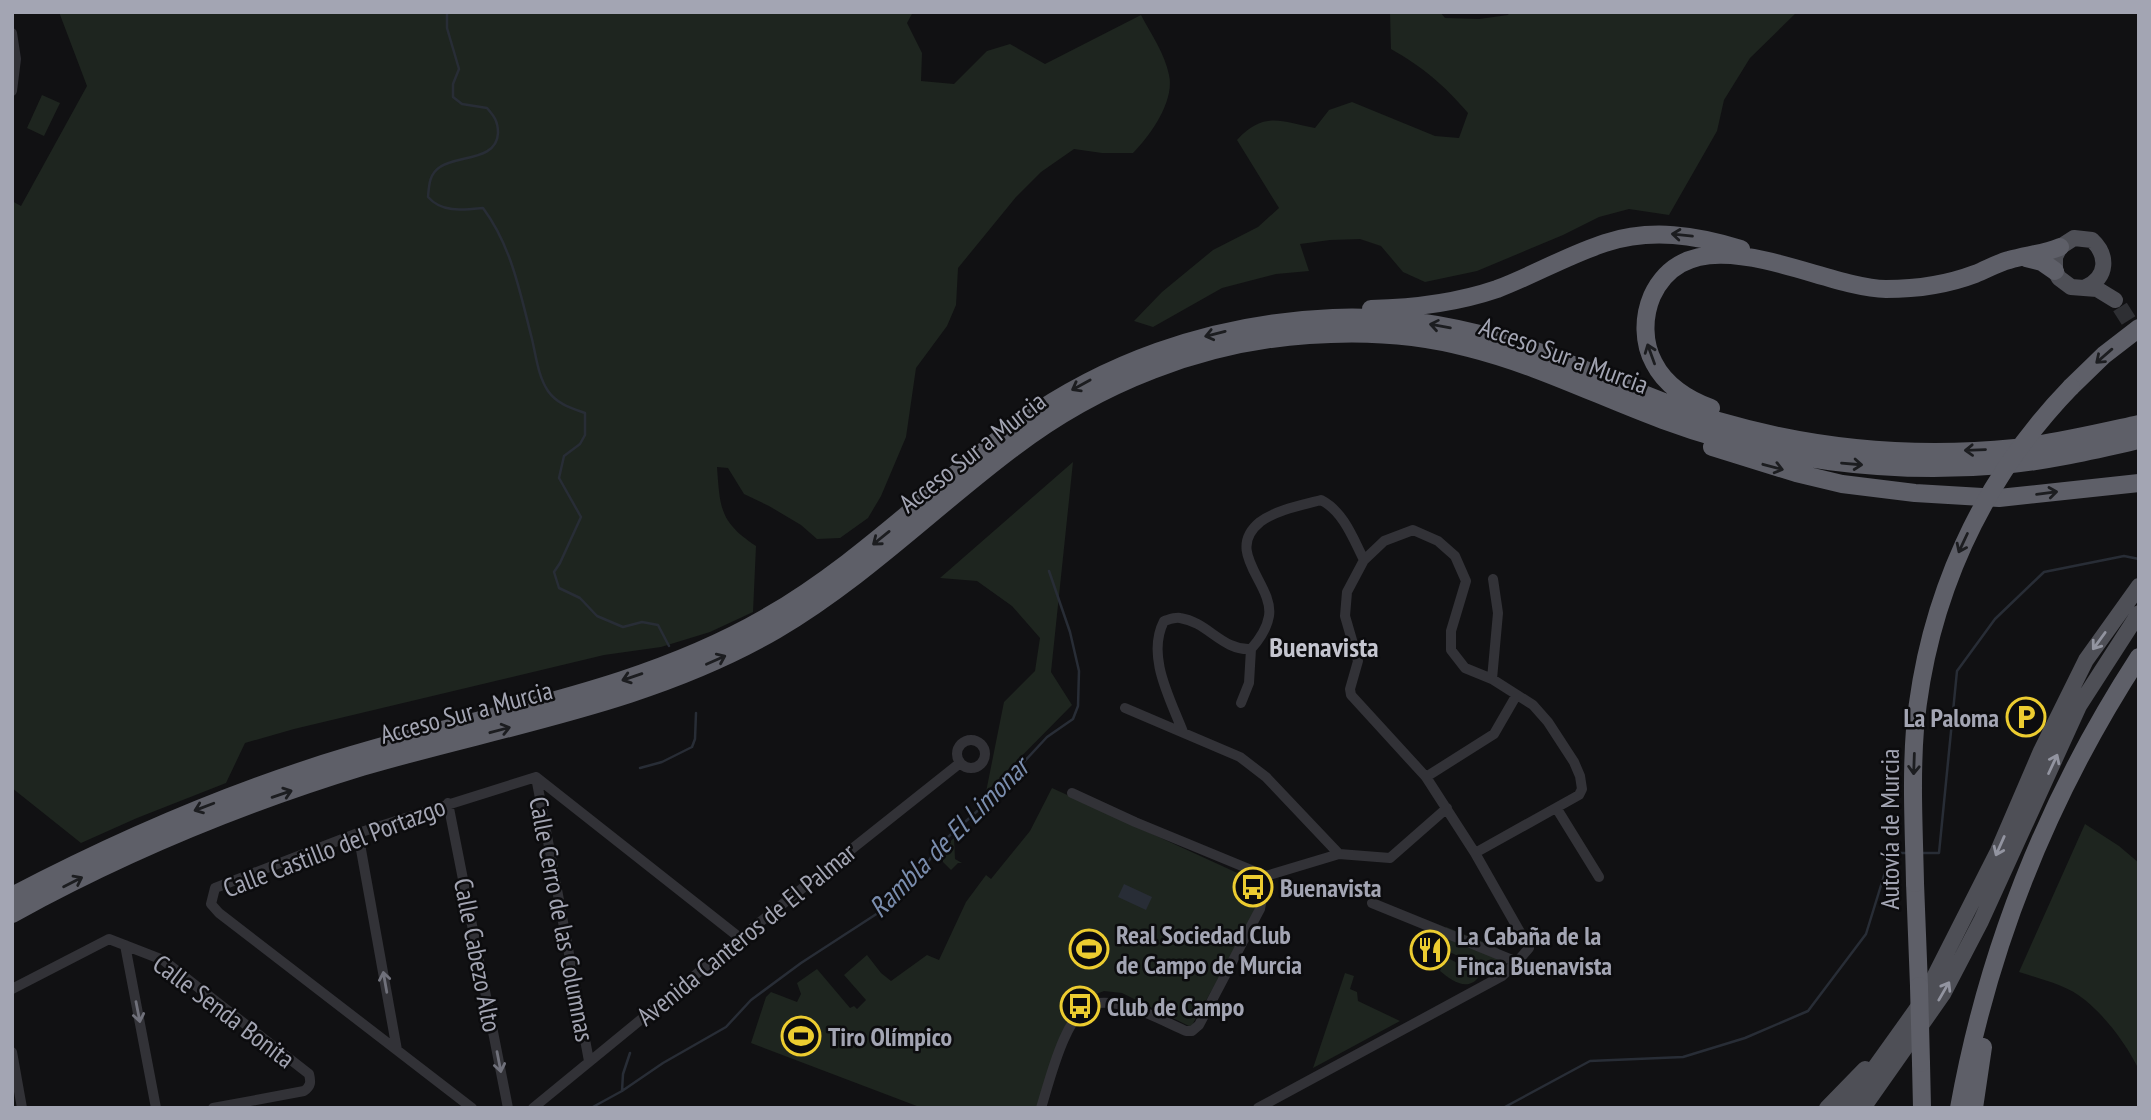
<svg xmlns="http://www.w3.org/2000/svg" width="2151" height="1120" viewBox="0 0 2151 1120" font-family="'PT Sans Narrow',sans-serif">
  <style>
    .green { fill: #1e251f }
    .water { fill: #282d36 }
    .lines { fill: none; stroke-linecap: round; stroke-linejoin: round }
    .stream { stroke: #282d36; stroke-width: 2.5 }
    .primary-tunnel { stroke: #2e2f33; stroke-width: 16; stroke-dasharray: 16 8; stroke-linecap: butt }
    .street { stroke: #323237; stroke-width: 10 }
    .primary { stroke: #4e4f56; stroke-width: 16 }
    .highway { stroke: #5e5f68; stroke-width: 18 }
    .highway-bridge { stroke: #5e5f68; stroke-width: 18 }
    .oneway { stroke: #1c1d20 }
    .oneway2 { stroke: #9294a0 }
    .oneway3 { stroke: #70717b }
    .labels { text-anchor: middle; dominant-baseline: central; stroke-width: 5; stroke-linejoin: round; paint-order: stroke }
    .street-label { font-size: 26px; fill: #a3a5b3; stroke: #0c0c0e }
    .poi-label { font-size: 26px; font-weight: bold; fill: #a3a5b3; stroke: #0c0c0e; text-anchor: start }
    .neighbourhood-label { font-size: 28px; font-weight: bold; fill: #c4c5cf; stroke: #0c0c0e }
    .water-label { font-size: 28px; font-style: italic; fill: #7a8dae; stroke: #0c0c0e }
  </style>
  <rect width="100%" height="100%" fill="#111113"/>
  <path class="green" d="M 59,12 L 913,12 L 907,23 L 922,53 L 921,81 L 954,84 L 987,51 L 1010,44 L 1045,64 L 1141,15 C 1151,34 1165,54 1169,75 C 1175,101 1150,136 1133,153 L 1102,153 L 1074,149 L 1041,172 L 1016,197 L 958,268 L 956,305 L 947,326 L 916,368 L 906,437 L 881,496 L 868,518 L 840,538 L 817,539 L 801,525 L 769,506 L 744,494 L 728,468 L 717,467 C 720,509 720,522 756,546 L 753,612 L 710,632 L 661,647 L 604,655 L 294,729 L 245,743 L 226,783 L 137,818 L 81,843 L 12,788 L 12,201 L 21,206 L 87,86 Z
    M 1390,12 L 1440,12 L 1445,18 L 1479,19 L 1508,15 L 1510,12 L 1797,12 L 1750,58 L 1724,100 L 1717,131 L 1669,215 L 1629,209 L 1599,217 L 1563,235 L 1477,271 L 1425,282 L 1403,272 L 1381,246 L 1360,239 L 1330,240 L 1300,244 L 1309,271 L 1276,274 L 1222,288 L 1153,327 L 1134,321 L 1162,292 L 1213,250 L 1258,227 L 1279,208 L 1237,140 C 1264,111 1280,121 1315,128 L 1329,110 L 1352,102 L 1435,136 L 1459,138 L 1468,113 C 1444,85 1423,67 1391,49 Z
    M 42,95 L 60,103 L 44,136 L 27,128 Z
    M 1073,462 L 1051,672 L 1072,705 L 986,792 L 1004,702 L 1035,671 L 1040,638 L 1012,606 L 977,581 L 940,578 Z
    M 1052,788 L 1257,882 L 1256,912 L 1191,1027 L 1122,993 L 1104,991 L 1091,996 L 1069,1016 L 1037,1108 L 922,1108 L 751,1043 L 766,997 L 771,992 L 797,1002 L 801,994 L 797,983 L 817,969 L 850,1008 L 854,1006 L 857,1009 L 866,1000 L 844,975 L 867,955 L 881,973 L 891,981 L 927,955 L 939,960 L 966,902 L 986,875 L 991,879 L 1030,831 Z
    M 2085,824 L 2119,846 L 2139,863 L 2139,1070 C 2127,1045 2106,1017 2085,1000 C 2067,985 2040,979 2019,972 Z
    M 954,838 L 955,859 L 962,863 L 958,863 L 951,870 L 943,862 L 943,848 Z
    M 1446,927 L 1498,948 L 1507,964 L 1494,971 L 1449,952 L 1442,936 Z
    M 1446,957 L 1480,975 C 1469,993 1452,981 1440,971 Z
    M 1345,973 L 1354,976 L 1350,989 L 1357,992 L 1358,1001 L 1400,1021 L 1313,1068 Z"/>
  <path class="water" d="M 1124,884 L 1152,897 L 1146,910 L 1118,897 Z"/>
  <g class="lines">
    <path class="stream" d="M 447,12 L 447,28 L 459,69 L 453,84 L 453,97 L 462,104 L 487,108 C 494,116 498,121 498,133 C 497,161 458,155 440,167 C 429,174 429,186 428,197 C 442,213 463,210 483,208 C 512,247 520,293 532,339 C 536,356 538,376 548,391 C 557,404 571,408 585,413 L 585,435 L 580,444 L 564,456 L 559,478 L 581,517 L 560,563 L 554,572 L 559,588 L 580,598 L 597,616 L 623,627 L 642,622 L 658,625 L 669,646
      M 640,768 L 662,762 L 692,747 L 695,739 L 696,713
      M 1921,853 L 1939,853 L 1957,671 L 1995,619 L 2044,572 L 2124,556 L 2139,559
      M 622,1091 L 623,1074 L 630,1053
      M 591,1108 L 622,1091 L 663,1063 L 726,1027 L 751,1000 L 801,963 L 878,913 L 900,894 L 928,862 L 939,845 L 983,806 L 1047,737 L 1073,719 L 1078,706 L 1079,671 L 1070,632 L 1049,571
      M 1503,1108 L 1590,1061 L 1683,1057 L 1745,1038 L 1808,1011 L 1866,934 L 1891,853 L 1908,853"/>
    <path class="primary-tunnel" d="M 2120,307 L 2139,337"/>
    <path class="street" d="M 12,33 L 16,59 L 12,91
      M 1492,679 L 1498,613 L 1493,579
      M 1241,703 L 1249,683 L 1251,649
      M 1125,708 L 1240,757 L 1266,777 L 1339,854
      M 1183,732 C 1170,698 1146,656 1164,621 C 1168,620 1175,617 1180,618 C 1208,622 1222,651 1251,649 C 1259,640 1267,628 1269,616 C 1274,584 1223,552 1260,522 C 1276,510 1302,505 1321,500 C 1343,511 1353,538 1364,560
      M957 754a14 14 0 1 1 28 0a14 14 0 1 1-28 0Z
      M 536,777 L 589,1061
      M 1426,777 L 1494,734 L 1516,696
      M 1072,793 L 1135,822 L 1266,876
      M 448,803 L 508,1108
      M 1557,809 L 1599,877
      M 358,833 L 397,1050
      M 1475,853 L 1579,795 L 1582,789 L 1580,776 L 1574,762 L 1548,722 L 1533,705 L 1492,679 L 1465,668 L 1451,650 L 1451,631 L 1466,581 L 1455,556 L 1438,541 L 1413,530 L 1384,541 L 1364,560 L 1347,592 L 1345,616 L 1358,661 L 1350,689 L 1351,695 L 1426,777 L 1475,853 L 1529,948 L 1517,962
      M 1266,876 L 1339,854 L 1390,858 L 1447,808
      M 125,945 L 156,1108
      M 12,989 L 109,939 L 163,960 L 309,1074 C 311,1082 311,1086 304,1091 L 213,1108
      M 12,1052 L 22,1108
      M 472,1108 L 219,913 L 211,904 L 215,888 L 358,833 L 536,777 L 740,938
      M 533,1108 L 755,926 L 960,763
      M 1041,1108 C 1049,1083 1066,1010 1093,1004 C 1121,997 1161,1020 1186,1031 L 1192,1031 L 1199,1025 L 1260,909 L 1266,876
      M 1258,1108 L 1502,976 L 1517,962 L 1372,903"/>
    <path class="primary" d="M 2086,287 C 2108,277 2108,255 2092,240 L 2074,238 L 2060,247 L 2055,257 L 2055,271 L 2059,278 L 2071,287 L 2097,289 L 2115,300
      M 1827,1108 L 1865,1069
      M 1846,1108 L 1921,1003 L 1998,851 L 2041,751 L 2086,660 L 2139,586
      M 1863,1108 L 1943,994 L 1981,921 L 2079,706 L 2139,613"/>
    <path class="highway" d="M 2026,258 L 2042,262 L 2055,271
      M 1371,309 C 1414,308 1456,303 1497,289 C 1534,275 1568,255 1605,243 C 1651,228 1696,235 1741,249
      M 2071,387 L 2104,355 L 2139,328
      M 1711,408 C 1688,400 1665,385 1654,363 C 1643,343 1643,317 1652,296 C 1693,208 1819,288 1886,289 C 1917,289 1946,285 1975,274 C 1986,270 1997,263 2009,260 C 2026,255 2043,254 2060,247
      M 1712,447 L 1796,473 L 1842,484 L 1915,493 L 1999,498 L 2139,483
      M 1915,883 L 1919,986
      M 12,896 C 121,839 234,790 352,755 C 490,713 638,691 765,618 C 853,568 923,497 1003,436 C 1098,363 1212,323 1333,318 C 1405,315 1479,330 1547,355 C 1604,376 1660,404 1718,421 C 1814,449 1915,458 2015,448 C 2056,443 2098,433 2139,424
      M 12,914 C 123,853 241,804 362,767 C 501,726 649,704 776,630 C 864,578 932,509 1013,448 C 1098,383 1202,342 1309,335 C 1363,331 1417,334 1469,348 C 1537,365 1598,396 1663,420 C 1771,460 1888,475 2003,465 C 2048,461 2094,450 2139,440
      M 1921,1063 L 1922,1108
      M 1959,1108 C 1988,947 2050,794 2139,657
      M 1974,1108 L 1983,1047"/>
    <path class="highway-bridge" d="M 1915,883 C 1914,832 1911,780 1915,729 C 1927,599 1981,480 2071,387
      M 1919,986 L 1921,1063"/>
  </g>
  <defs><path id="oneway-shaft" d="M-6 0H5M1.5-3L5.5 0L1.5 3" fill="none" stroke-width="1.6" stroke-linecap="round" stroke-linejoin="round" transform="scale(1.75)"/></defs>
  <g class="oneway">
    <use href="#oneway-shaft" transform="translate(1682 235) rotate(-174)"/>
    <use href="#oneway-shaft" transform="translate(1440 326) rotate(-170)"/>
    <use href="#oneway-shaft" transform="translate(1215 334) rotate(166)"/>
    <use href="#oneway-shaft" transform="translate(1651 354) rotate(-110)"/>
    <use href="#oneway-shaft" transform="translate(2104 356) rotate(139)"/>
    <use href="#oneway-shaft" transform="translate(1081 385) rotate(151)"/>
    <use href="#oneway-shaft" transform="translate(1975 450) rotate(178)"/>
    <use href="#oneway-shaft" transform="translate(1852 464) rotate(5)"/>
    <use href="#oneway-shaft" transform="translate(1773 467) rotate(15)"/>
    <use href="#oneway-shaft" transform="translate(2047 493) rotate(-7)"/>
    <use href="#oneway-shaft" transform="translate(881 538) rotate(141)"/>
    <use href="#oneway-shaft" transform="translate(1963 543) rotate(115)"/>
    <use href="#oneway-shaft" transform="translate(716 660) rotate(-24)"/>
    <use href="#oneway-shaft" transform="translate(632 677) rotate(161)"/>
    <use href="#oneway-shaft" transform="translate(500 730) rotate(-15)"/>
    <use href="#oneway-shaft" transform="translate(1914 764) rotate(92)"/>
    <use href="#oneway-shaft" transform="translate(282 794) rotate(-19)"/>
    <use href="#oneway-shaft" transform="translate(204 807) rotate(159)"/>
    <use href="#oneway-shaft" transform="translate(73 882) rotate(-27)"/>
  </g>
  <g class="oneway2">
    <use href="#oneway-shaft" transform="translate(2099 641) rotate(126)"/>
    <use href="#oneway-shaft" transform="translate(2053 764) rotate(-65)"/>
    <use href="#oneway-shaft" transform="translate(2000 846) rotate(114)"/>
    <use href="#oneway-shaft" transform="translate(1944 991) rotate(-60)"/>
  </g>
  <g class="oneway3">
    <use href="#oneway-shaft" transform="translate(385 982) rotate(-100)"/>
    <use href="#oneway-shaft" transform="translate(138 1012) rotate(79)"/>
    <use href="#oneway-shaft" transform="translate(499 1062) rotate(79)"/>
  </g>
  <defs>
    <symbol id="parking-ring" viewBox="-11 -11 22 22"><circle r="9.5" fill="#0c0c0e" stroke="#eccc30" stroke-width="1.5"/><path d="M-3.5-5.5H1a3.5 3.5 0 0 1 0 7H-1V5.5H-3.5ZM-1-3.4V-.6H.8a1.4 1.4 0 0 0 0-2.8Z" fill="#eccc30"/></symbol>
    <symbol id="bus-ring" viewBox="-11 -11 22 22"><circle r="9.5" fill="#0c0c0e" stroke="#eccc30" stroke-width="1.5"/><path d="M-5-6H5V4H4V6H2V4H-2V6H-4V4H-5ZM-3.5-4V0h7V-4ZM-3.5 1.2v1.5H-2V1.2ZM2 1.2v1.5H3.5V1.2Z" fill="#eccc30"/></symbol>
    <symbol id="stadium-ring" viewBox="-11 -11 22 22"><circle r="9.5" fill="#0c0c0e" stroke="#eccc30" stroke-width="1.5"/><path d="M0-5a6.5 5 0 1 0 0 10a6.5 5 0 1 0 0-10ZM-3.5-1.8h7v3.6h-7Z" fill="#eccc30"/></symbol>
    <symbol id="restaurant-ring" viewBox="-11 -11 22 22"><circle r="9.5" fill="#0c0c0e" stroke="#eccc30" stroke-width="1.5"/><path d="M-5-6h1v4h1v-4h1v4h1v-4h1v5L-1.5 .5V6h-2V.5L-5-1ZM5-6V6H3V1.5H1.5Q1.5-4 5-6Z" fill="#eccc30"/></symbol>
  </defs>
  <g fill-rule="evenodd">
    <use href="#parking-ring" x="2004" y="695" width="44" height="44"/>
    <use href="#bus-ring" x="1231" y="865" width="44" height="44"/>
    <use href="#stadium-ring" x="1067" y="927" width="44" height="44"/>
    <use href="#restaurant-ring" x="1408" y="928" width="44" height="44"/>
    <use href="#bus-ring" x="1058" y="984" width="44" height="44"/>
    <use href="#stadium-ring" x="779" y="1014" width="44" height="44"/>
  </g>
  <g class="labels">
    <g class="street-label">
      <text transform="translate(1564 355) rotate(20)">Acceso Sur a Murcia</text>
      <text transform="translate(972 452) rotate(-38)">Acceso Sur a Murcia</text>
      <text transform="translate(466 712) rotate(-15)">Acceso Sur a Murcia</text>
      <text transform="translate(1889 829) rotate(-90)">Autovía de Murcia</text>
      <text transform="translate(334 847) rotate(-21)">Calle Castillo del Portazgo</text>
      <text transform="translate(562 919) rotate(79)">Calle Cerro de las Columnas</text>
      <text transform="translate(746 934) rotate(-39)">Avenida Canteros de El Palmar</text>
      <text transform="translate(478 955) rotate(79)">Calle Cabezo Alto</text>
      <text transform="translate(224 1011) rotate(37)">Calle Senda Bonita</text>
    </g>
    <g class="poi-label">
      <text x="1999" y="717" text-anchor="end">La Paloma</text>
      <text x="1280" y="887">Buenavista</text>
      <text x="1116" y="934">Real Sociedad Club<tspan x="1116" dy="30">de Campo de Murcia</tspan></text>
      <text x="1457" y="935">La Cabaña de la<tspan x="1457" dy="30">Finca Buenavista</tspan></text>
      <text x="1107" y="1006">Club de Campo</text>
      <text x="828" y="1036">Tiro Olímpico</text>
    </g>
    <g class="neighbourhood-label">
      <text x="1324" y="646">Buenavista</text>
    </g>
    <g class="water-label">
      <text transform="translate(948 837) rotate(-45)">Rambla de El Limonar</text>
    </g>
  </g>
  <rect width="2151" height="1120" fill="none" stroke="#a3a5b3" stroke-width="28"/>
</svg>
